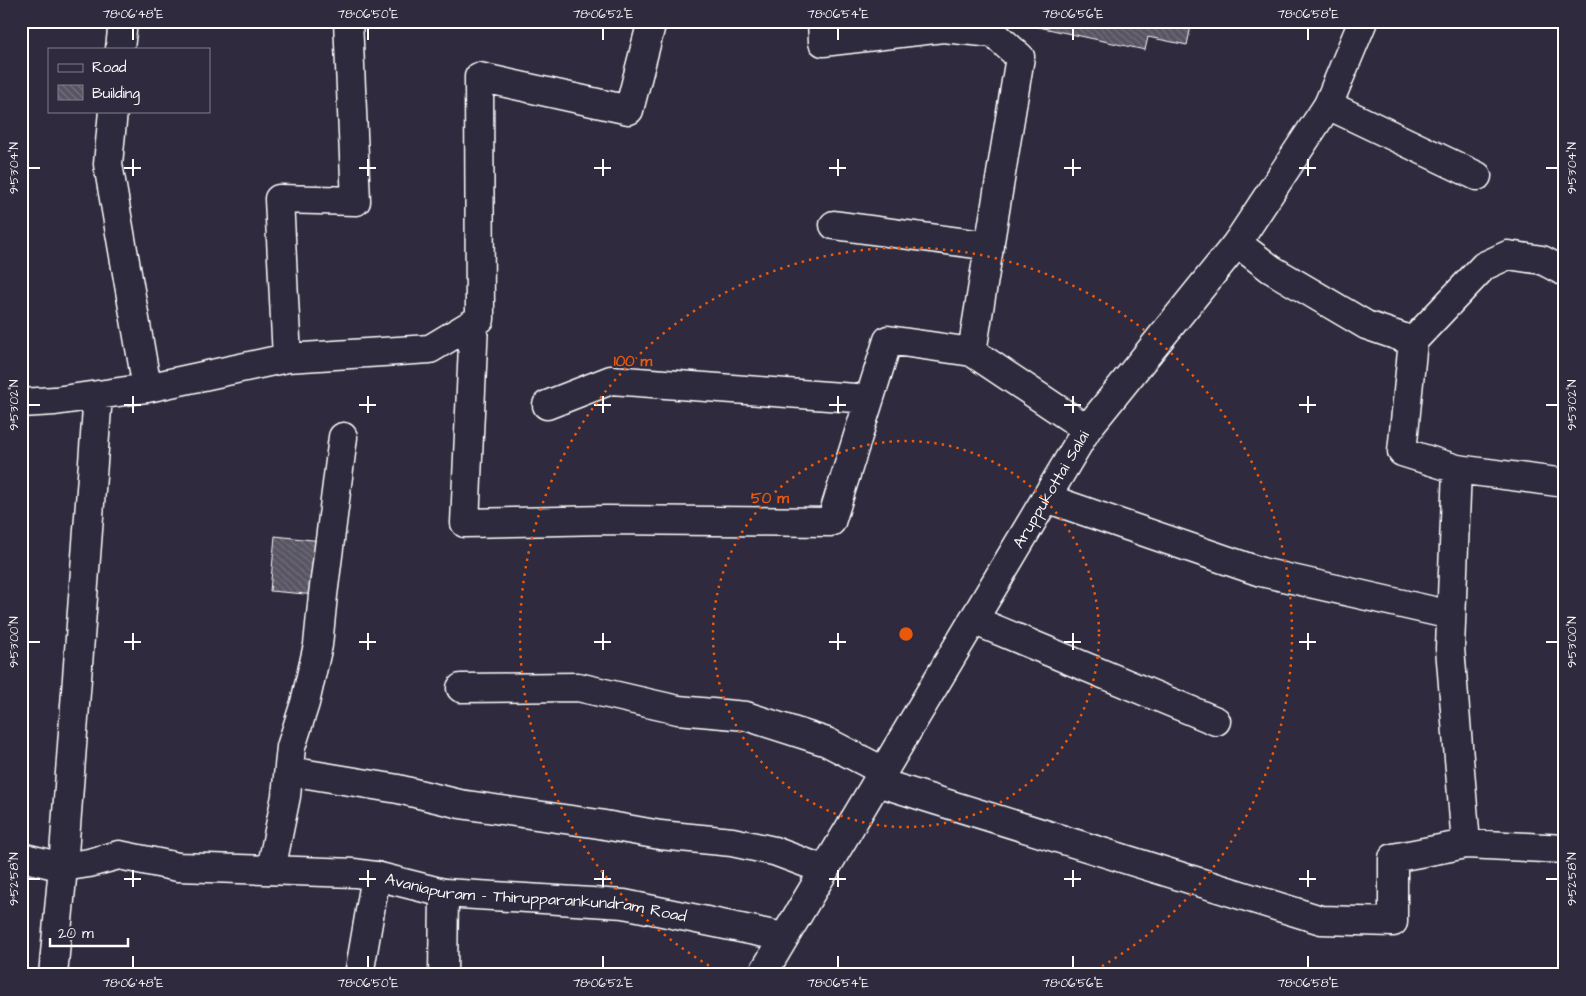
<svg xmlns="http://www.w3.org/2000/svg" width="1586" height="996" viewBox="0 0 1586 996" font-family="'Architects Daughter',sans-serif">
  <style>
    .building { fill: url(#building-back-hatch); stroke: #fff }
    .lines { fill: none; stroke-linecap: round; stroke-linejoin: round }
    .minor-casing { stroke: #fff; stroke-width: 31 }
    .major-casing { stroke: #fff; stroke-width: 31 }
    .minor { stroke: #2f2a3d; stroke-width: 28 }
    .major { stroke: #2f2a3d; stroke-width: 28 }
    .ticks { fill: none; stroke: #fff; stroke-width: 2 }
    .ring { fill: none; stroke: #e8590c; stroke-width: 2.5; stroke-dasharray: 2.5 5 }
    .labels { text-anchor: middle; dominant-baseline: central; stroke-width: 4; stroke-linejoin: round; paint-order: stroke }
    .street-label { font-size: 16px; fill: #fff; stroke: #2f2a3d }
    .centre { fill: #e8590c; stroke: #2f2a3d; stroke-width: 2.5 }
    .ring-label { font-size: 15px; text-anchor: middle; font-weight: bold; fill: #e8590c; stroke: #2f2a3d; stroke-width: 4; stroke-linejoin: round; paint-order: stroke }
    .neatline { fill: none; stroke: #fff; stroke-width: 2 }
    .ticks-label { font-size: 12px; text-anchor: middle; fill: #fff }
  </style>
  <defs>
    <pattern id="building-back-hatch" width="6" height="6" patternUnits="userSpaceOnUse" patternTransform="scale(1.25)"><rect width="6" height="6" fill="#595564"/><path d="M-1 5l2 2M0 0l6 6M5-1l2 2" fill="none" stroke="#726e7b"/></pattern>
  </defs>
  <rect width="100%" height="100%" fill="#2f2a3d"/>
  <filter id="ink" filterUnits="userSpaceOnUse"><feTurbulence type="fractalNoise" baseFrequency=".02" numOctaves="2"/><feDisplacementMap in="SourceGraphic" scale="10" xChannelSelector="R" yChannelSelector="G"/><feConvolveMatrix kernelMatrix="1 2 1 2 8 2 1 2 1" color-interpolation-filters="sRGB"/></filter>
  <g filter="url(#ink)">
    <path class="building" d="M 1011,21 L 1192,21 L 1187,45 L 1148,37 L 1145,50 Z
      M 275,536 L 322,541 L 317,595 L 270,591 Z"/>
    <g class="lines">
      <defs>
        <path id="minor" d="M 822,21 L 823,42 L 943,28 L 993,33 L 1020,57 L 972,352
          M 120,49 L 123,21
          M 1328,105 L 1477,176
          M 834,225 L 990,246
          M 1237,243 L 1271,269 L 1366,325 L 1413,341
          M 474,323 L 465,523 L 606,520 L 831,522 L 888,340 L 972,352 L 1087,429
          M 287,358 L 279,199 L 356,201 L 348,21
          M 147,388 L 287,358 L 430,349 L 480,319 L 479,77 L 629,110 L 652,21
          M 21,403 L 55,401 L 147,388 L 108,164 L 113,111
          M 547,405 L 611,380 L 869,399
          M 1457,469 L 1565,483
          M 1046,498 L 1261,572 L 1451,615
          M 973,620 L 1216,721
          M 461,688 L 578,687 L 678,710 L 746,716 L 827,742 L 883,771
          M 289,771 L 398,789 L 460,804 L 599,824 L 660,835 L 732,842 L 774,851 L 825,870
          M 877,782 L 1321,920 L 1393,922 L 1393,858 L 1466,844 L 1565,849
          M 1466,844 L 1450,648 L 1457,469 L 1402,452 L 1413,341 L 1484,266 L 1508,255 L 1542,260 L 1565,272
          M 271,870 L 286,796 L 291,747 L 305,703 L 318,645 L 323,595 L 343,437
          M 53,975 L 63,867 L 98,395
          M 359,975 L 376,876
          M 443,975 L 444,893"/>
        <g id="major">
          <path id="s1" d="M 21,857 L 63,867 L 89,863 L 119,855 L 178,867 L 355,873 L 376,876 L 444,893 L 624,904 L 784,937"/>
          <path id="s2" d="M 762,975 L 1087,429 L 1237,243 L 1328,105 L 1363,21"/>
        </g>
      </defs>
      <use href="#minor" class="minor-casing"/>
      <use href="#major" class="major-casing"/>
      <use href="#minor" class="minor"/>
      <use href="#major" class="major"/>
    </g>
  </g>
  <path class="ticks" d="M 133,28 L 133,40M 368,28 L 368,40M 603,28 L 603,40M 838,28 L 838,40M 1073,28 L 1073,40M 1308,28 L 1308,40M 133,159 L 133,176M 368,159 L 368,176M 603,159 L 603,176M 838,159 L 838,176M 1073,159 L 1073,176M 1308,159 L 1308,176M 28,168 L 40,168M 124,168 L 141,168M 359,168 L 376,168M 594,168 L 611,168M 829,168 L 846,168M 1064,168 L 1081,168M 1299,168 L 1316,168M 1546,168 L 1558,168M 133,396 L 133,413M 368,396 L 368,413M 603,396 L 603,413M 838,396 L 838,413M 1073,396 L 1073,413M 1308,396 L 1308,413M 28,405 L 40,405M 124,405 L 141,405M 359,405 L 376,405M 594,405 L 611,405M 829,405 L 846,405M 1064,405 L 1081,405M 1299,405 L 1316,405M 1546,405 L 1558,405M 133,633 L 133,650M 368,633 L 368,650M 603,633 L 603,650M 838,633 L 838,650M 1073,633 L 1073,650M 1308,633 L 1308,650M 28,642 L 40,642M 124,642 L 141,642M 359,642 L 376,642M 594,642 L 611,642M 829,642 L 846,642M 1064,642 L 1081,642M 1299,642 L 1316,642M 1546,642 L 1558,642M 133,870 L 133,887M 368,870 L 368,887M 603,870 L 603,887M 838,870 L 838,887M 1073,870 L 1073,887M 1308,870 L 1308,887M 28,879 L 40,879M 124,879 L 141,879M 359,879 L 376,879M 594,879 L 611,879M 829,879 L 846,879M 1064,879 L 1081,879M 1299,879 L 1316,879M 1546,879 L 1558,879M 133,956 L 133,968M 368,956 L 368,968M 603,956 L 603,968M 838,956 L 838,968M 1073,956 L 1073,968M 1308,956 L 1308,968"/>
  <g class="ring">
    <circle cx="906" cy="634" r="193"/>
    <path d="M722 973A386 386 0 1 1 1090 973"/>
  </g>
  <g class="labels">
    <g class="street-label">
      <text stroke="none"><textPath href="#s2" startOffset="565">Aruppukottai Salai</textPath></text>
      <text stroke="none"><textPath href="#s1" startOffset="521">Avaniapuram - Thirupparankundram Road</textPath></text>
    </g>
  </g>
  <circle cx="906" cy="634" r="8" class="centre"/>
  <g class="ring-label">
    <text x="633" y="366">100 m</text>
    <text x="770" y="503">50 m</text>
  </g>
  <rect width="1586" height="996" fill="none" stroke="#2f2a3d" stroke-width="55"/>
  <rect x="48" y="48" width="162" height="65" fill="#2f2a3d" stroke="#827f8b"/>
  <rect x="58" y="64" width="25" height="8" fill="#2f2a3d" stroke="#827f8b"/>
  <text x="92" y="72" font-size="15" fill="#ffffff">Road</text>
  <rect x="58" y="85" width="25" height="15" fill="url(#building-back-hatch)" stroke="#827f8b"/>
  <text x="92" y="98" font-size="15" fill="#ffffff">Building</text>
  <path d="M50 938v8h78v-8" fill="none" stroke="#ffffff" stroke-width="2.5"/>
  <text x="58" y="938" font-size="15" fill="#ffffff" stroke="#2f2a3d" stroke-width="4" paint-order="stroke">20 m</text>
  <rect x="28" y="28" width="1530" height="940" class="neatline"/>
  <g class="ticks-label">
    <text x="133" y="18">78°06'48"E</text>
    <text x="368" y="18">78°06'50"E</text>
    <text x="603" y="18">78°06'52"E</text>
    <text x="838" y="18">78°06'54"E</text>
    <text x="1073" y="18">78°06'56"E</text>
    <text x="1308" y="18">78°06'58"E</text>
    <text transform="translate(14 168) rotate(-90)" y="4">9°53'04"N</text>
    <text transform="translate(1572 168) rotate(-90)" y="4">9°53'04"N</text>
    <text transform="translate(14 405) rotate(-90)" y="4">9°53'02"N</text>
    <text transform="translate(1572 405) rotate(-90)" y="4">9°53'02"N</text>
    <text transform="translate(14 642) rotate(-90)" y="4">9°53'00"N</text>
    <text transform="translate(1572 642) rotate(-90)" y="4">9°53'00"N</text>
    <text transform="translate(14 879) rotate(-90)" y="4">9°52'58"N</text>
    <text transform="translate(1572 879) rotate(-90)" y="4">9°52'58"N</text>
    <text x="133" y="987">78°06'48"E</text>
    <text x="368" y="987">78°06'50"E</text>
    <text x="603" y="987">78°06'52"E</text>
    <text x="838" y="987">78°06'54"E</text>
    <text x="1073" y="987">78°06'56"E</text>
    <text x="1308" y="987">78°06'58"E</text>
  </g>
</svg>
